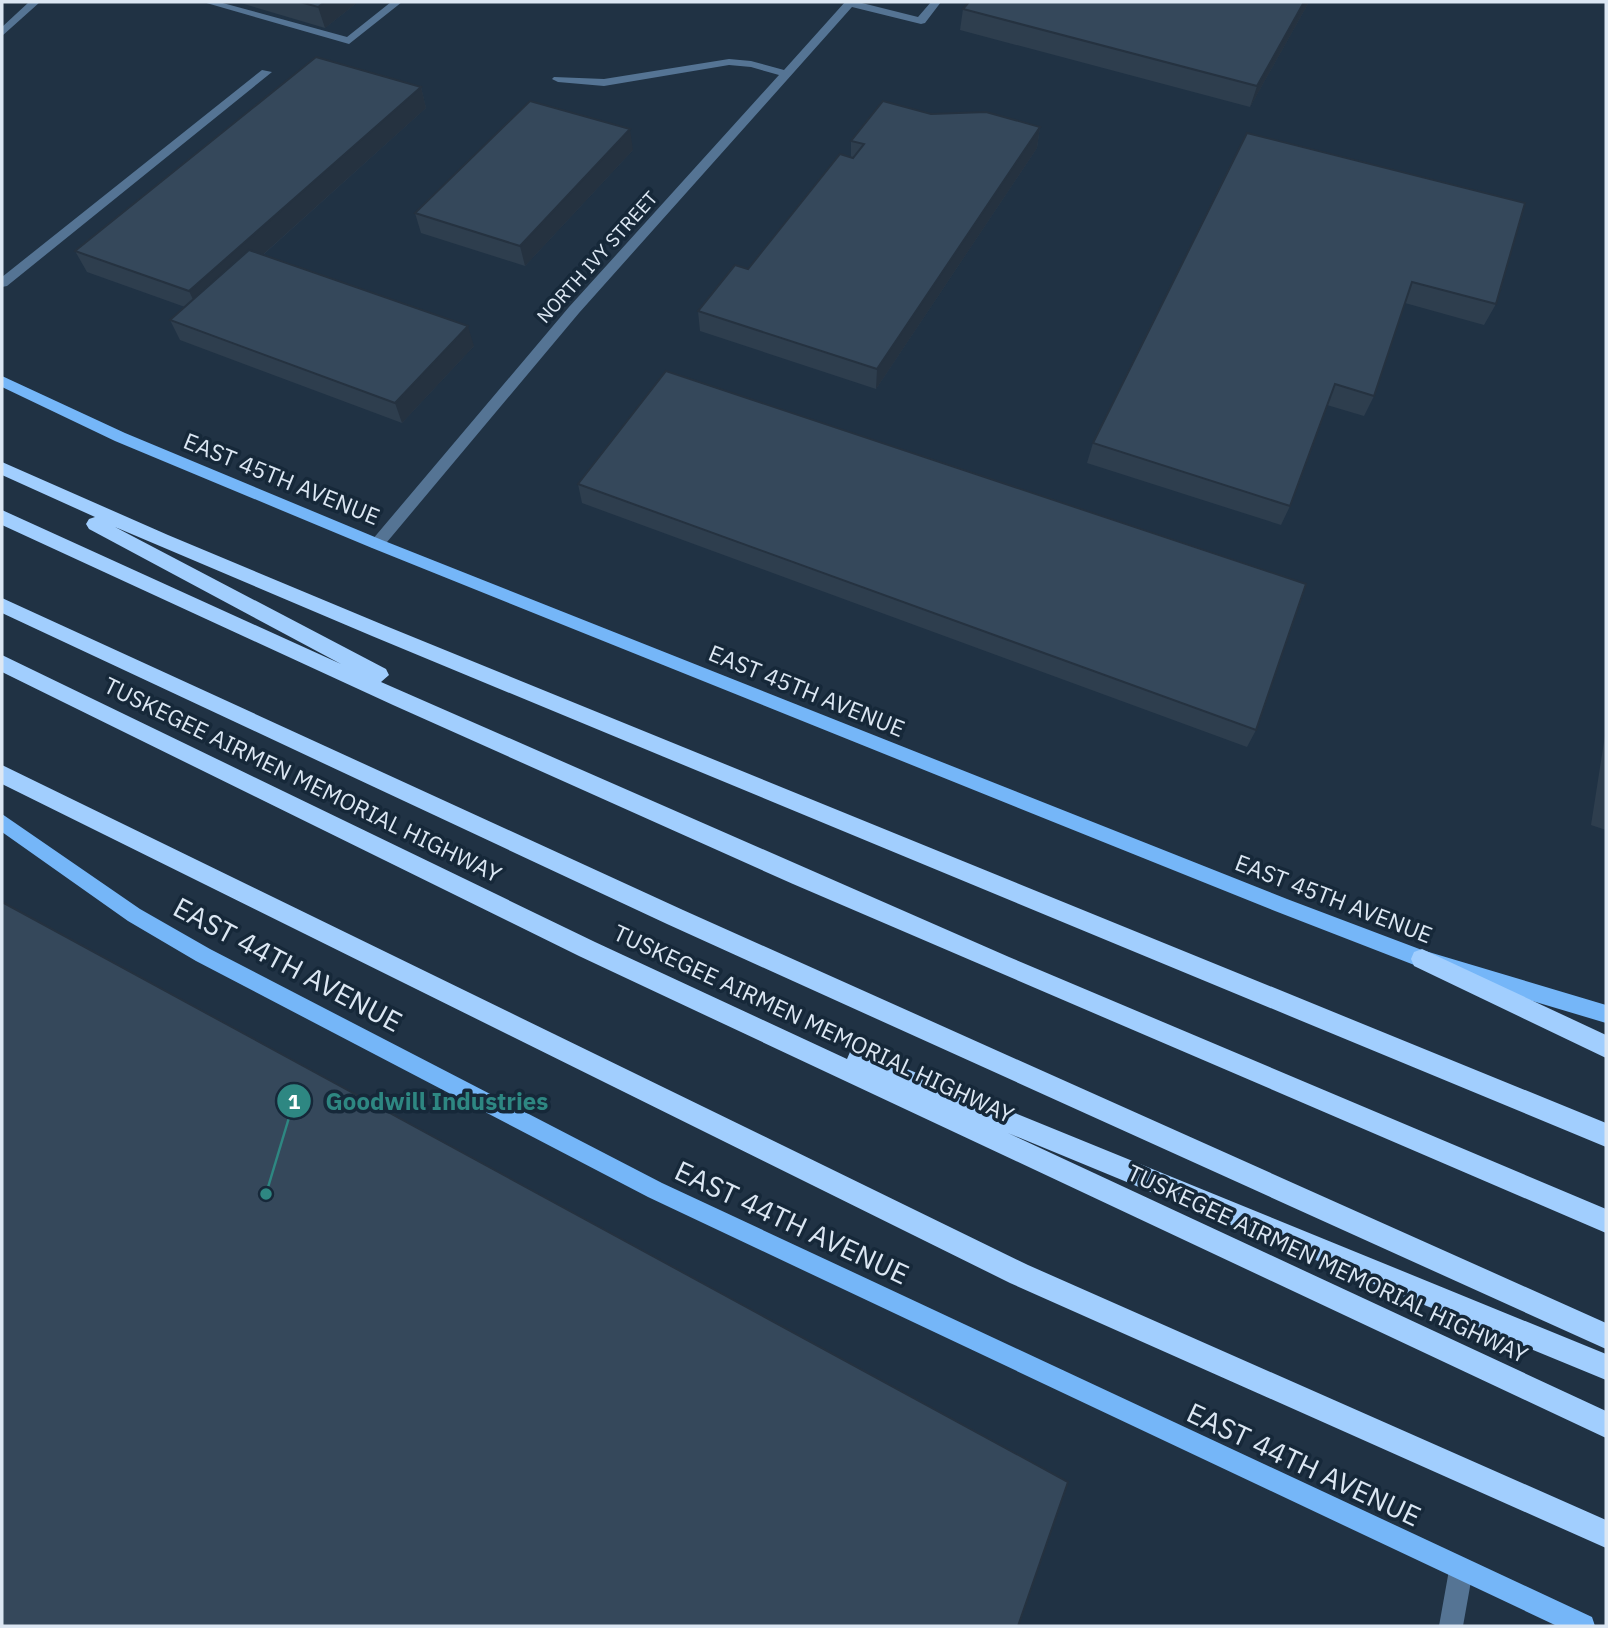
<svg xmlns="http://www.w3.org/2000/svg" width="1608" height="1628" viewBox="0 0 1608 1628" font-family="'IBM Plex Sans',sans-serif">
  <style>
    .lines { fill: none; stroke-linecap: round; stroke-linejoin: round }
    .minor { fill: #557494; fill-rule: evenodd }
    .major { fill: #75b6f8; fill-rule: evenodd }
    .highway { fill: #a1cefe; fill-rule: evenodd }
    .wall { fill: #2e3e4e }
    .shaded-wall { fill: #253240 }
    .building { fill: #35485b; stroke: #253240; stroke-width: 2 }
    .labels { text-anchor: middle; dominant-baseline: central; stroke-width: 7; stroke-linejoin: round; paint-order: stroke }
    .far-street-label { font-size: 19px; fill: #dce7f3; stroke: #162839 }
    .street-label { font-size: 23px; fill: #dce7f3; stroke: #162839 }
    .near-street-label { font-size: 28px; fill: #dce7f3; stroke: #162839 }
    .leader { fill: none; stroke: #2e8782; stroke-width: 2.5 }
    .callout-dot { fill: #2e8782; stroke: #162839; stroke-width: 2.5 }
    .mark-label { font-size: 21px; text-anchor: middle; font-weight: bold; fill: #fff }
    .callout-label { font-size: 24px; text-anchor: middle; font-weight: bold; fill: #2e8782; stroke: #162839; stroke-width: 7; stroke-linejoin: round; paint-order: stroke }
  </style>
  <rect width="100%" height="100%" fill="#203244"/>
  <g class="lines">
    <path class="minor" d="M 29,2 L 40,2 L 2,36 L 2,27 Z
      M 203,2 L 219,2 L 347,37 L 391,2 L 402,2 L 349,44 Z
      M 845,2 L 858,2 L 918,17 L 931,2 L 941,2 L 925,23 L 921,24 L 852,7 L 579,313 L 382,548 L 372,548 L 369,544 L 372,540 L 569,307 L 779,75 L 751,67 L 729,65 L 604,86 L 558,82 L 552,79 L 554,77 L 604,79 L 729,59 L 751,61 L 784,70 Z
      M 262,70 L 272,72 L 7,286 L 2,287 L 2,277 Z
      M 1461,1558 L 1469,1562 L 1473,1570 L 1463,1626 L 1439,1626 L 1449,1570 L 1453,1562 Z"/>
    <path class="major" d="M 2,376 L 125,433 L 382,540 L 1287,899 L 1422,950 L 1606,1005 L 1606,1023 L 1422,968 L 1275,911 L 372,548 L 115,441 L 2,387 Z
      M 2,814 L 140,909 L 210,949 L 662,1183 L 1592,1617 L 1595,1626 L 1557,1626 L 648,1197 L 196,961 L 128,921 L 2,832 Z"/>
    <path class="highway" d="M 2,462 L 168,535 L 386,626 L 1606,1123 L 1606,1147 L 372,636 L 115,527 L 386,669 L 389,675 L 381,682 L 1009,957 L 1606,1209 L 1606,1233 L 793,884 L 393,705 L 2,525 L 2,510 L 341,664 L 89,529 L 86,524 L 89,519 L 95,517 L 2,475 Z
      M 2,598 L 683,910 L 1606,1323 L 1606,1349 L 667,924 L 2,613 Z
      M 2,655 L 595,942 L 847,1059 L 850,1052 L 858,1049 L 1606,1354 L 1606,1380 L 1008,1133 L 1606,1411 L 1606,1438 L 579,956 L 2,672 Z
      M 2,765 L 1028,1265 L 1606,1520 L 1606,1548 L 1010,1283 L 2,784 Z
      M 1422,949 L 1606,1035 L 1606,1058 L 1414,966 L 1411,959 L 1414,952 Z"/>
  </g>
  <path class="wall" d="M 237,2 L 358,2 L 325,28 Z
    M 969,2 L 1309,2 L 1250,107 L 960,30 L 963,9 Z
    M 421,87 L 426,108 L 263,255 L 474,346 L 402,423 L 180,340 L 170,320 L 185,307 L 87,272 L 75,251 Z
    M 931,114 L 1040,127 L 1037,148 L 876,389 L 700,331 L 698,311 L 748,269 L 851,157 L 851,141 Z
    M 1247,133 L 1496,304 L 1484,325 L 1405,303 L 1374,396 L 1364,416 L 1327,405 L 1290,506 L 1281,525 L 1087,463 L 1093,443 Z
    M 633,150 L 525,266 L 421,233 L 415,213 Z
    M 578,484 L 1256,730 L 1247,747 L 582,503 Z
    M 1606,729 L 1606,830 L 1591,825 Z"/>
  <path class="shaded-wall" d="M 325,2 L 358,2 L 325,28 L 318,7 Z
    M 1304,2 L 1309,2 L 1250,107 L 1257,86 Z
    M 421,87 L 426,108 L 199,312 L 189,291 Z
    M 1040,127 L 1037,148 L 876,389 L 877,369 Z
    M 630,129 L 633,150 L 525,266 L 520,246 Z
    M 468,326 L 474,346 L 402,423 L 395,403 Z"/>
  <path class="building" d="M 300,2 L 325,2 L 318,7 Z
    M 969,2 L 1304,2 L 1257,86 L 963,9 Z
    M 316,57 L 421,87 L 189,291 L 75,251 Z
    M 530,101 L 630,129 L 520,246 L 415,213 Z
    M 883,101 L 931,114 L 986,112 L 1040,127 L 877,369 L 698,311 L 735,265 L 748,269 L 840,154 L 853,158 L 864,144 L 851,141 Z
    M 1247,133 L 1525,203 L 1496,304 L 1412,282 L 1374,396 L 1335,384 L 1290,506 L 1093,443 Z
    M 249,250 L 468,326 L 395,403 L 170,320 Z
    M 666,371 L 1306,584 L 1256,730 L 578,484 Z
    M 2,902 L 1068,1482 L 1018,1626 L 2,1626 Z"/>
  <g class="labels">
    <g class="far-street-label">
      <text transform="translate(597 257) rotate(-48)">NORTH IVY STREET</text>
    </g>
    <g class="street-label">
      <text transform="translate(282 478) rotate(22)">EAST 45TH AVENUE</text>
      <text transform="translate(807 690) rotate(22)">EAST 45TH AVENUE</text>
      <text transform="translate(303 779) rotate(26)">TUSKEGEE AIRMEN MEMORIAL HIGHWAY</text>
      <text transform="translate(1334 898) rotate(21)">EAST 45TH AVENUE</text>
      <text transform="translate(814 1023) rotate(25)">TUSKEGEE AIRMEN MEMORIAL HIGHWAY</text>
      <text transform="translate(1328 1263) rotate(25)">TUSKEGEE AIRMEN MEMORIAL HIGHWAY</text>
    </g>
    <g class="near-street-label">
      <text transform="translate(288 964) rotate(28)">EAST 44TH AVENUE</text>
      <text transform="translate(792 1222) rotate(25)">EAST 44TH AVENUE</text>
      <text transform="translate(1304 1464) rotate(25)">EAST 44TH AVENUE</text>
    </g>
  </g>
  <path class="leader" d="M266 1194L294 1101"/>
  <g class="callout-dot">
    <circle cx="266" cy="1194" r="7"/>
    <circle cx="294" cy="1101" r="18"/>
  </g>
  <g class="mark-label">
    <text x="294" y="1109">1</text>
  </g>
  <g class="callout-label">
    <text x="437" y="1110">Goodwill Industries</text>
  </g>
  <rect width="1608" height="1628" fill="none" stroke="#dce7f3" stroke-width="7"/>
</svg>
